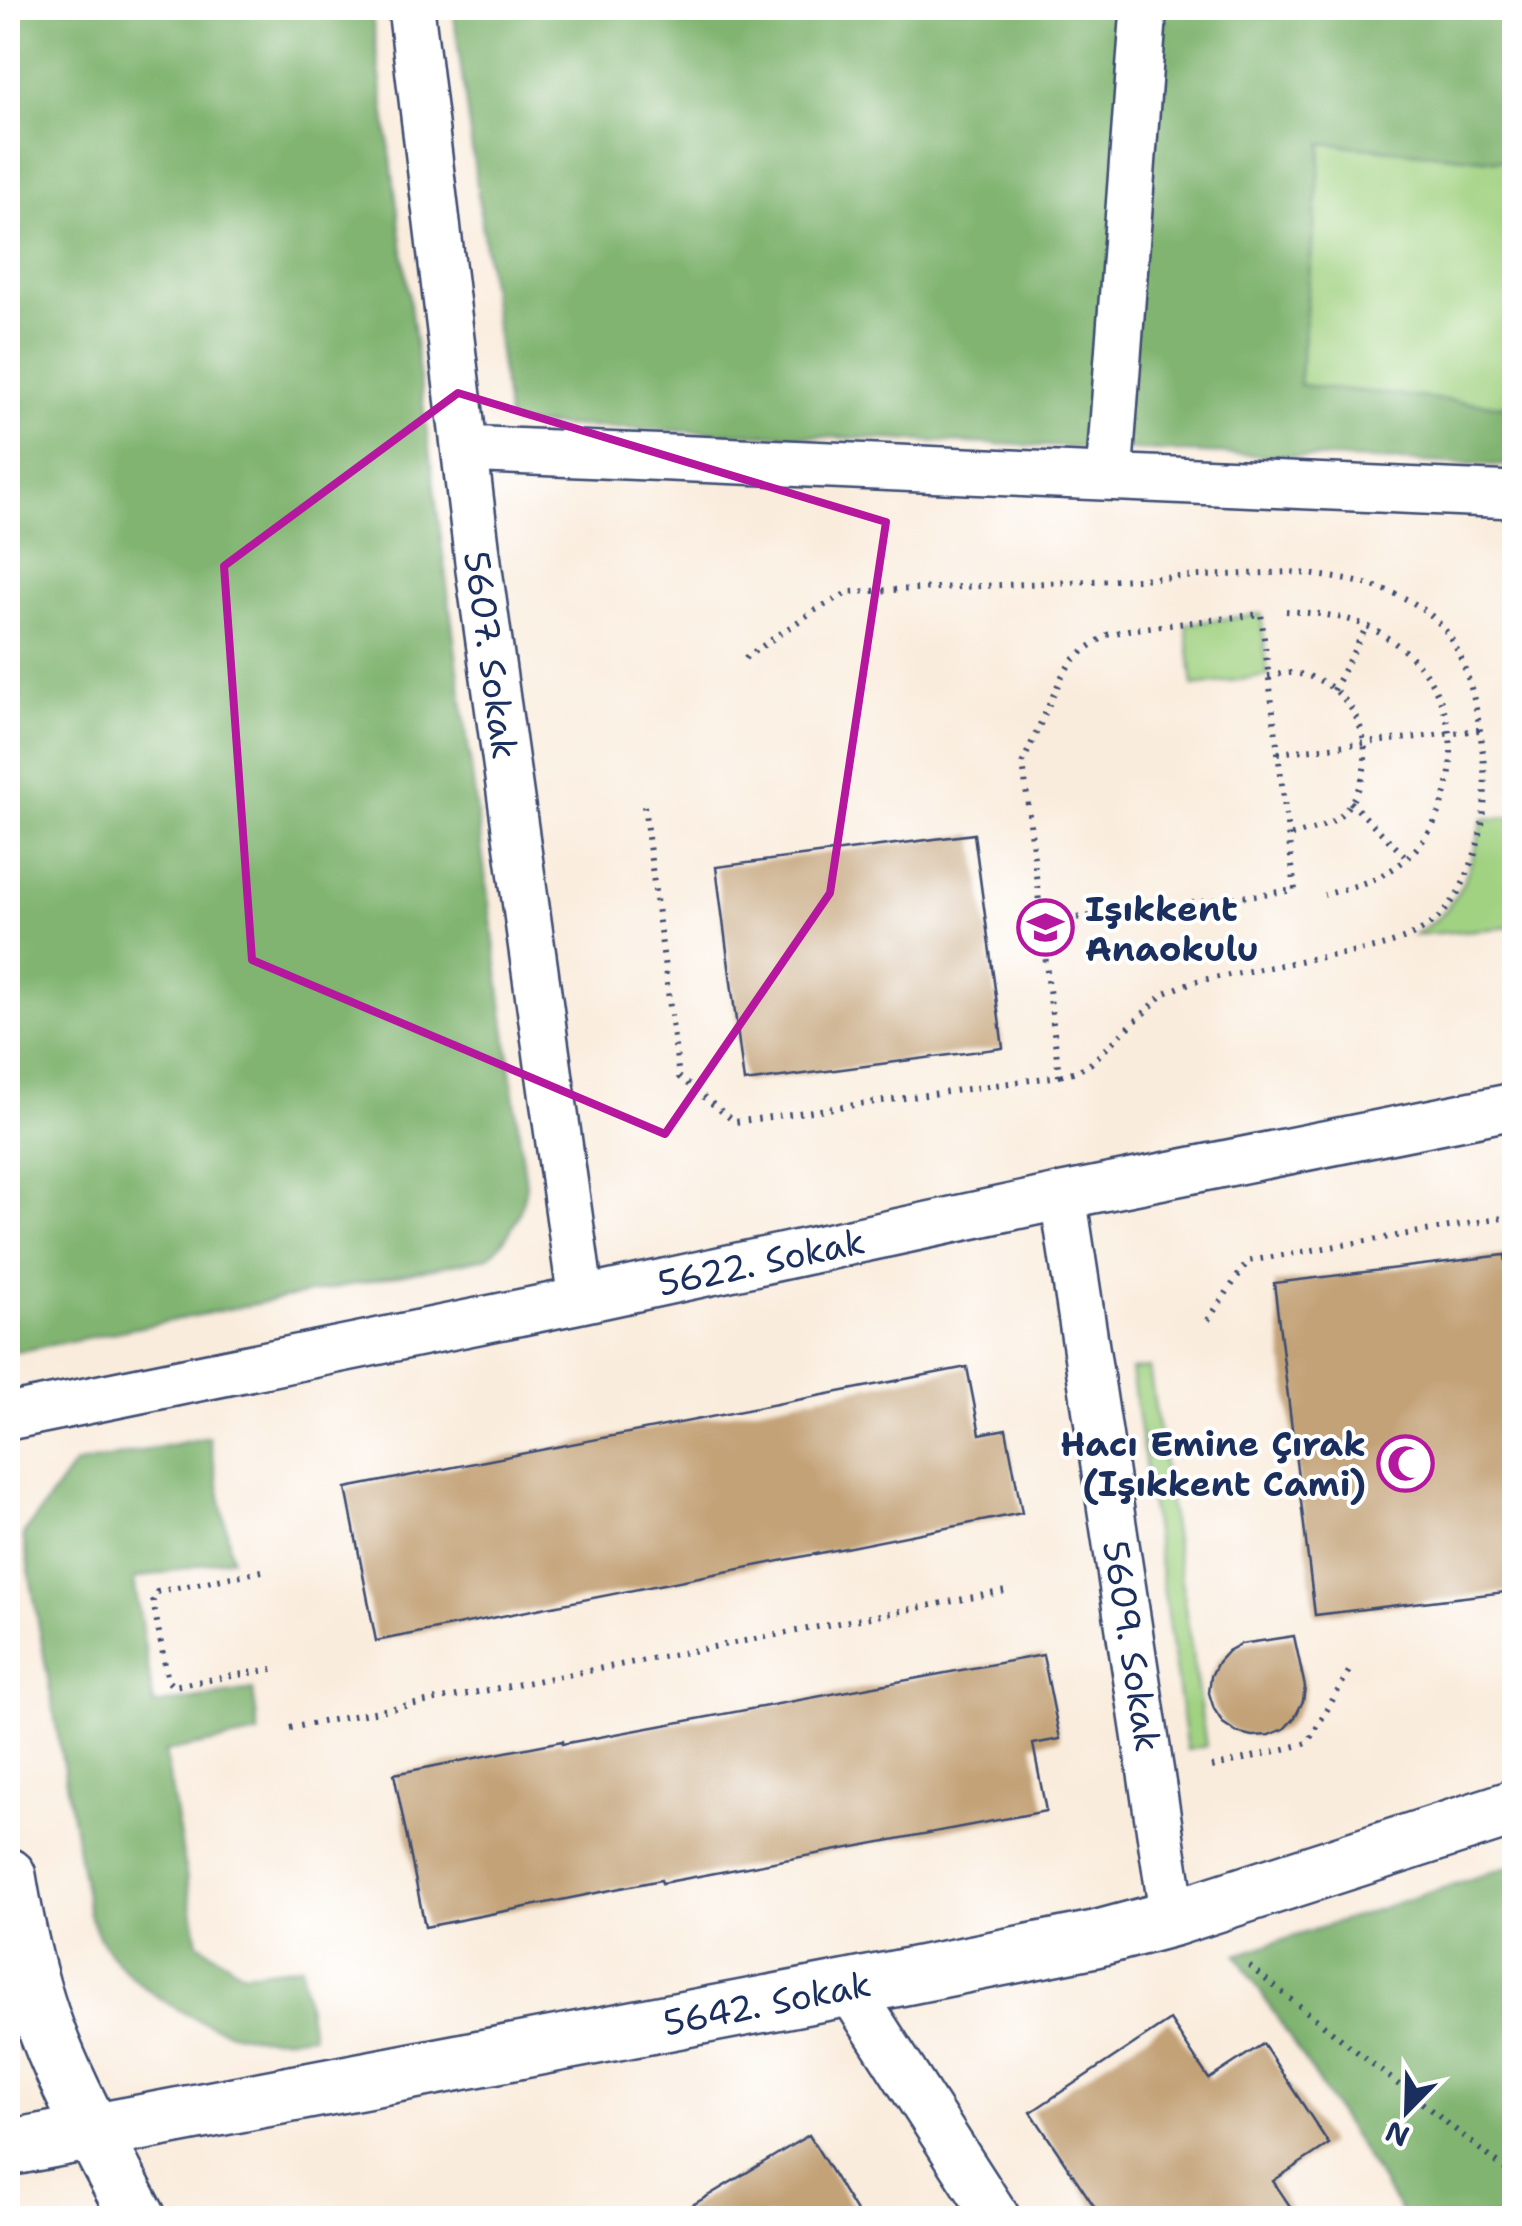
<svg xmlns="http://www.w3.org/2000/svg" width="1522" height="2226" viewBox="0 0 1522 2226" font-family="'Shantell Sans',sans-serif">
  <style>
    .green { fill: #a1d281; stroke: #5e8070; stroke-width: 2.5 }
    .forest { fill: #80b46f; stroke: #4e7266; stroke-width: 2.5 }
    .building { fill: #c3a277 }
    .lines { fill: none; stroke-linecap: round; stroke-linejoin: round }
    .lane-casing { stroke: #3c4b71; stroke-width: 50 }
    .street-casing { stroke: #3c4b71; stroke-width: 60 }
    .path { stroke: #3c4b71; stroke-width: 6; stroke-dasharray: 2.5 8; stroke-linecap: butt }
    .lane { stroke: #fff; stroke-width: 45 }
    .street { stroke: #fff; stroke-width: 55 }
    .marked { fill: none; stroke: #b5179e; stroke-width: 8; stroke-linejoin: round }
    .labels { text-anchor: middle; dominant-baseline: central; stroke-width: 8; stroke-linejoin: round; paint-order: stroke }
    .street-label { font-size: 35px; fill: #1b2f5e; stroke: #fff }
    .poi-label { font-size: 35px; font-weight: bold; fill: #1b2f5e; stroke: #fff; text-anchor: start }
  </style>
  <rect width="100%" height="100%" fill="#fff"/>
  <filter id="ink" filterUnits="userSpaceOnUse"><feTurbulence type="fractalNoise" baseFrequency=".01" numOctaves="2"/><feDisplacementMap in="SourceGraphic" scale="20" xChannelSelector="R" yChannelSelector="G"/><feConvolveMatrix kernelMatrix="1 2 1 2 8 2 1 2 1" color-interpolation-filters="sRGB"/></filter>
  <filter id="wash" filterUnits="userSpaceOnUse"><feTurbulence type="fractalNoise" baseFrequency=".0048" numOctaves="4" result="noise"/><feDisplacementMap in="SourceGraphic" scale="40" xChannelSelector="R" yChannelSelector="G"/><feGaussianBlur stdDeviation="2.25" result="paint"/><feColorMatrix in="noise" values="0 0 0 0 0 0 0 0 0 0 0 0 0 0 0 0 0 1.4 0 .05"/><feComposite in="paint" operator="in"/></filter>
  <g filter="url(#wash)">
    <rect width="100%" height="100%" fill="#f9ecdc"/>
    <path class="green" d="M 1322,143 L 1514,162 L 1514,407 L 1299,385 Z
      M 1261,614 L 1268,676 L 1193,686 L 1186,624 Z
      M 1514,817 L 1514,927 L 1414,935 C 1422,929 1433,923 1440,916 C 1465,891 1475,852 1483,819 Z
      M 1149,1368 L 1206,1746 L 1187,1750 L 1131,1370 Z"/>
    <path class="forest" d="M 8,8 L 371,8 L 526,1185 C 521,1215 511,1237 488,1257 L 17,1352 L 8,1346 Z
      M 453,8 L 1514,8 L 1514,162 L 1322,143 L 1299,385 L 1514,407 L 1514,466 L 514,424 L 508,419 Z
      M 209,1437 L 232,1558 L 134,1579 L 154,1705 L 253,1690 L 259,1734 L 165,1752 L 198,1943 L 244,1973 L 301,1966 L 312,2035 C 288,2038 265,2039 242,2035 C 195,2025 134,1988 106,1948 C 99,1938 94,1925 89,1914 L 23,1535 L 74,1465 Z
      M 1514,1865 L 1514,2218 L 1405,2218 L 1237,1955 Z"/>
    <g id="blocks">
      <path class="building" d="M 974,834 L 1003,1048 L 744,1082 L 716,867 Z
        M 1505,1255 L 1514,1334 L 1514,1591 L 1315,1615 L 1274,1283 Z
        M 967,1367 L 980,1434 L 1006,1429 L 1022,1513 L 376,1641 L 346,1488 Z
        M 1294,1636 L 1305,1687 L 1303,1701 L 1295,1717 L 1284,1729 L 1269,1735 L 1252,1736 L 1236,1732 L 1223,1723 L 1214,1709 L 1209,1693 L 1211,1676 L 1218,1662 L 1228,1651 L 1241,1644 Z
        M 1043,1655 L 1060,1739 L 1033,1744 L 1046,1811 L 662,1883 L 661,1880 L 425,1927 L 394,1774 L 562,1741 L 562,1744 Z
        M 1170,2020 L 1209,2079 L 1263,2044 L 1329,2144 L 1273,2181 L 1298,2218 L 1102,2218 L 1031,2112 Z
        M 809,2135 L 860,2218 L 671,2218 Z"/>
    </g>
  </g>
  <g filter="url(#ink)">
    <use href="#blocks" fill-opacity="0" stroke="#3c4b71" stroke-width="2.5"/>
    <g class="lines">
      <defs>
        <path id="lane" d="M 411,8 L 479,570 L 581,1300
          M 465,449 L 1514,495
          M 1109,477 L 1144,8
          M 1063,1196 L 1173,1918
          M 8,1417 L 581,1300 L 1063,1196 L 1514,1106
          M 849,1988 L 997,2218"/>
        <path id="street" d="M 8,1876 C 15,1919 24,1961 37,2003 C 61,2079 102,2148 138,2218
          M 8,2148 L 849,1988 L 1095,1939 L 1173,1918 L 1514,1808"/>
      </defs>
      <use href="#lane" class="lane-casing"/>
      <use href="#street" class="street-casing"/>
      <path class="path" d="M 1286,611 C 1313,613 1344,615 1369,627 C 1396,641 1421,662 1435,689 C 1464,743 1453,816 1407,858 C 1384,879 1353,887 1324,895
        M 745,658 L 812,612 L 849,592 L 1291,572 C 1342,578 1401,584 1439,623 C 1476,660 1490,769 1483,819 C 1478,851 1464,893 1440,916 C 1406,949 1349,952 1304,960 C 1267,968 1229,975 1192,982 L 1165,993 L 1090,1064 L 1077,1071 L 1059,1076
        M 1268,676 C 1276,675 1284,673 1292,673 C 1362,679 1390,769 1339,816 C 1325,828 1306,832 1288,836
        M 1333,690 L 1367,626
        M 1278,753 L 1479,730
        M 1350,802 L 1407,858
        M 644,806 L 679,1077 L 735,1122 L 1059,1076 L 1023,762 L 1062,676 L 1071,662 L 1086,649 L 1107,635 L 1128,630 L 1261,614 L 1295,890 L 1043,922
        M 1208,1320 L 1248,1261 L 1514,1216
        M 262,1571 L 157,1592 L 153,1601 L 168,1681 L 173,1686 L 279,1668
        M 290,1728 L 1011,1590
        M 1212,1767 L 1308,1743 L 1352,1666
        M 1249,1966 L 1514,2176"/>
      <use href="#lane" class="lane"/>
      <use href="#street" class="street"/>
    </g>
  </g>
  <path class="marked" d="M 458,393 L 886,522 L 830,893 L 665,1134 L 252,960 L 224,566 Z"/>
  <defs>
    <symbol id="school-ring" viewBox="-11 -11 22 22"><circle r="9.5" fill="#fff" stroke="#b5179e" stroke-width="1.5"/><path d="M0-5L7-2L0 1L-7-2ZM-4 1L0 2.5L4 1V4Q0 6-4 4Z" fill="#b5179e"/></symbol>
    <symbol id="mosque-ring" viewBox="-11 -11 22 22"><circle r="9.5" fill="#fff" stroke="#b5179e" stroke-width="1.5"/><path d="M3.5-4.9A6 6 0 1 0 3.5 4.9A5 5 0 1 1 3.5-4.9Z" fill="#b5179e"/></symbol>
  </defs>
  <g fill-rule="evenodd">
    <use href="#school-ring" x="1014" y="896" width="63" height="63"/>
    <use href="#mosque-ring" x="1374" y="1432" width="63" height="63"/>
  </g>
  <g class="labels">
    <g class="street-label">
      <text transform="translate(491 655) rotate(82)">5607. Sokak</text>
      <text transform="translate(761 1262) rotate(-12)">5622. Sokak</text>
      <text transform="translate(1132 1646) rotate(81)">5609. Sokak</text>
      <text transform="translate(767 2003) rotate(-11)">5642. Sokak</text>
    </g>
    <g class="poi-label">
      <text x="1085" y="908">Işıkkent<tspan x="1085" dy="40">Anaokulu</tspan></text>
      <text x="1366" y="1443" text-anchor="end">Hacı Emine Çırak<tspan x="1366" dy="40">(Işıkkent Cami)</tspan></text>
    </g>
  </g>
  <rect width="1522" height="2226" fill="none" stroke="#fff" stroke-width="40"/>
  <g transform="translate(1407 2111) rotate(203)" stroke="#ffffff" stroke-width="8" paint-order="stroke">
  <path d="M0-8L18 38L0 25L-18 38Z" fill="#1b2f5e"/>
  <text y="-15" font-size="28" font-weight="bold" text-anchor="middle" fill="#1b2f5e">N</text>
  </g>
</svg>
